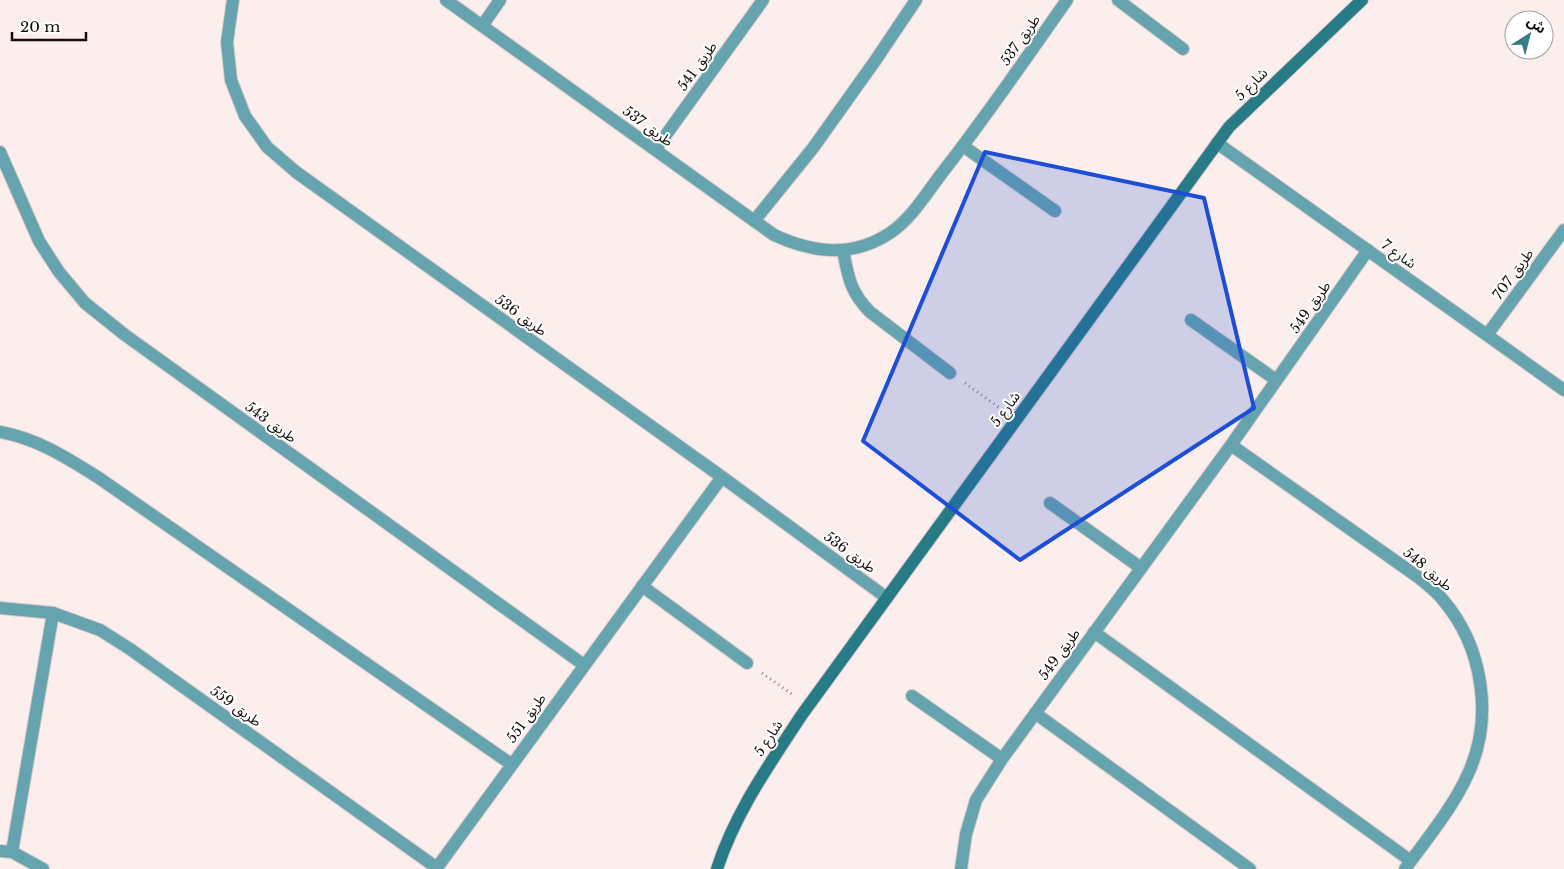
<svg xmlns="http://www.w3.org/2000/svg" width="1564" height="869" viewBox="0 0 1564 869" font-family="'Libre Baskerville','Noto Sans Arabic',serif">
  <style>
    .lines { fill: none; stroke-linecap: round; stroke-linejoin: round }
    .lane-casing { stroke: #d7cac8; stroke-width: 14 }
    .street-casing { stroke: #d7cac8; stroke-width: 14 }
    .secondary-casing { stroke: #d7cac8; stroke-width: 14 }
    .path { stroke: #8f8382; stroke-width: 3; stroke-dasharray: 1 4; stroke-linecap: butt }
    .lane { stroke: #65a4ae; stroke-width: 12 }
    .street { stroke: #65a4ae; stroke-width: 12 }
    .secondary { stroke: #267b87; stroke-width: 12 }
    .marked { fill: #1d4ed8; fill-opacity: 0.2; stroke: #1d4ed8; stroke-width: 4; stroke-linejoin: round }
    .labels { text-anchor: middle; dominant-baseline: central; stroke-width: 4; stroke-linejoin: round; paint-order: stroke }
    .street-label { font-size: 14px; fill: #150d0c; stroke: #fff }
  </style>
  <rect width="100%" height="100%" fill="#fceeec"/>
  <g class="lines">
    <defs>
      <path id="lane" d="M 12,852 L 53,613"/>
      <path id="street" d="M 233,0 L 227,42 L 231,80 L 245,116 L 267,147 L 296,172 L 722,477 L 887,598
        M 446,0 L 774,235 C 813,253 852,258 890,233 C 912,218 926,194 942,173 C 986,117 1026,58 1067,0
        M 1118,0 L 1183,49
        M 482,26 L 500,0
        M 1217,143 L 1564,390
        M 963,146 L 1055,211
        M 655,150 L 763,0
        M 0,152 L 39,241 L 59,272 L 85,303 L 125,335 L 584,665
        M 754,221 L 813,148 L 875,61 L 916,0
        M 843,250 C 848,276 850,292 870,312 L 950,373
        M 1191,320 L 1276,380
        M 1487,335 L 1564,230
        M 0,432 C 38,439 67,458 99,478 L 511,764
        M 1231,445 L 1418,577 C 1426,584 1436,591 1443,600 C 1483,647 1494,718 1468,774 C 1454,806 1426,840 1405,869
        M 1050,503 L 1141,568
        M 642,586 L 747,663
        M 0,608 L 53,613 L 100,630 L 130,649 L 437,868
        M 1094,632 L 1411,861
        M 912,696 L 1002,759
        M 1035,713 L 1250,869
        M 0,851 L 12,852 L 43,869
        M 436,869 L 722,477
        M 961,869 L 966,834 L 976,800 L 1002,759 L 1231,445 L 1368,250"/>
      <path id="secondary" d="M 717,869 C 735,813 769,765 801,716 L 1229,127 L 1362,0"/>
    </defs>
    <use href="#lane" class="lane-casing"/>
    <use href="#street" class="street-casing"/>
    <use href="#secondary" class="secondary-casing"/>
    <path class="path" d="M 965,383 L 1001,409
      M 762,673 L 793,695"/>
    <use href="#lane" class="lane"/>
    <use href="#street" class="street"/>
    <use href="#secondary" class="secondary"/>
  </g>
  <path class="marked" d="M 985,152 L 1204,198 L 1254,408 L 1020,560 L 863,441 Z"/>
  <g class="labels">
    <g class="street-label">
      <text transform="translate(1020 40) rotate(-55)">طريق 537</text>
      <text transform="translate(697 66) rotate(-54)">طريق 541</text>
      <text transform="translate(1251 84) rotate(-45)">شارع 5</text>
      <text transform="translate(648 126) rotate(36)">طريق 537</text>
      <text transform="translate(1399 254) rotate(35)">شارع 7</text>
      <text transform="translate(1513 274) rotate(-54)">طريق 707</text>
      <text transform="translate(1310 307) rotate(-55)">طريق 549</text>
      <text transform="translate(521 315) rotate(36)">طريق 536</text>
      <text transform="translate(1005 409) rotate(-54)">شارع 5</text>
      <text transform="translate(271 422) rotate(36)">طريق 543</text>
      <text transform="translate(850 552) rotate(36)">طريق 536</text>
      <text transform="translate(1428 569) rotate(40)">طريق 548</text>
      <text transform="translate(1059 654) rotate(-54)">طريق 549</text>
      <text transform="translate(236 706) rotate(36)">طريق 559</text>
      <text transform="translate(526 718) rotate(-54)">طريق 551</text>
      <text transform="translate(768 738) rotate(-57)">شارع 5</text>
    </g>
  </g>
  <g transform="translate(1529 35) rotate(36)"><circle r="24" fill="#ffffff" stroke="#a19e9e"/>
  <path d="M0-4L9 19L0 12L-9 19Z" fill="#367d87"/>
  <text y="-8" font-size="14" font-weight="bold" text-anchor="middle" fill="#150d0c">ش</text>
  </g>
  <path d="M12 32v8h74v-8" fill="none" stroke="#150d0c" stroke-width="2.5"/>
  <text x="20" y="32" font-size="15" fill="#150d0c" stroke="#ffffff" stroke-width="4" paint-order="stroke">20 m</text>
</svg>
